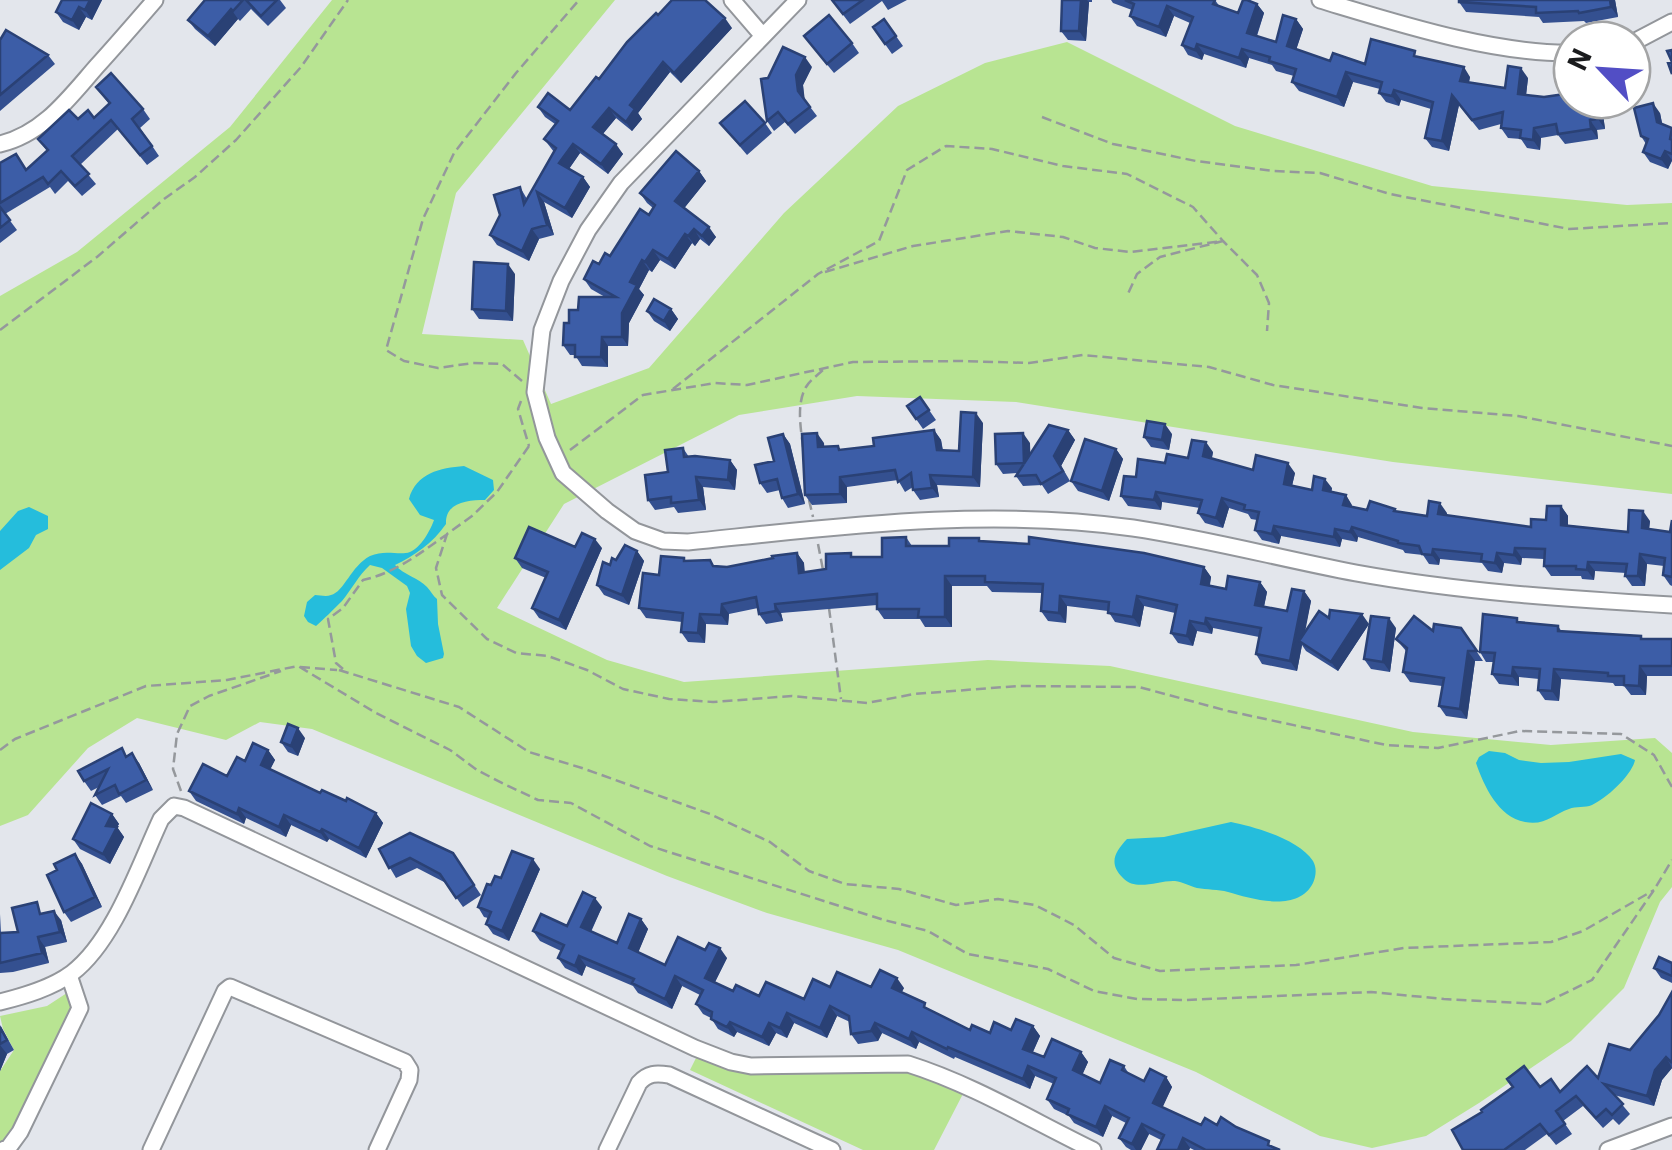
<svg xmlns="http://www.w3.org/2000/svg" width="1672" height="1150" viewBox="0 0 1672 1150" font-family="'IBM Plex Sans',sans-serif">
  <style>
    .green { fill: #b8e492 }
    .water { fill: #25bddc }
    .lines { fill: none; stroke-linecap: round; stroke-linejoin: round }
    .minor-casing { stroke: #93969b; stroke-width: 19 }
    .path { stroke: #95989c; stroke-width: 2.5; stroke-dasharray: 10 5; stroke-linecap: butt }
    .minor { stroke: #fff; stroke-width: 15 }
    .wall { fill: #345090 }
    .shaded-wall { fill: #2a4175 }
    .building { fill: #3c5da7; stroke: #2a4175; stroke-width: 2.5 }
  </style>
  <rect width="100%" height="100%" fill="#e3e6ec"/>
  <path class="green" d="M 332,0 L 615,0 L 456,193 L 422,334 L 523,340 L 551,404 L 649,368 L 784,213 L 898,106 L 985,63 L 1067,42 L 1235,126 L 1432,186 L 1627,205 L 1672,203 L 1672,494 L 1393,462 L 1016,402 L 857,396 L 739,415 L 564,504 L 497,608 L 607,660 L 684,682 L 988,660 L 1110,666 L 1413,732 L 1551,745 L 1655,738 L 1672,753 L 1672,887 L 1660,902 L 1624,988 L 1571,1041 L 1479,1103 L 1426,1136 L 1372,1148 L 1320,1136 L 1196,1072 L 898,950 L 767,913 L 667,876 L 312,729 L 260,722 L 226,740 L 137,718 L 88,748 L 28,815 L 0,826 L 0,296 L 77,252 L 230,127 Z
    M 73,989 L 80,1008 L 20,1132 L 0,1150 L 0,1071 L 14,1050 L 3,1029 L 0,1016 L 47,1006 Z
    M 700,1050 L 731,1062 L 908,1064 L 966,1088 L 934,1150 L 863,1150 L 690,1070 Z"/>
  <path class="water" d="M 464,466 L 493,480 L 494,490 L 485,500 C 468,500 445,502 446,524 C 433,543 414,556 395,565 C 404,575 419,578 427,587 C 431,591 433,596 437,599 L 438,624 L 444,654 L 443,658 L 426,663 L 417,656 L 411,646 L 406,609 L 410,593 L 407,586 L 382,568 L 370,565 C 358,576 352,589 342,601 C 334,609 324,619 316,626 L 308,622 L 304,616 L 307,602 L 315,595 C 320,595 326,597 331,595 C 344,592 351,566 370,556 C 386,549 399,556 410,552 C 421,548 431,529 434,520 L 420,515 L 409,499 C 416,473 440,468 464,466 Z
    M 29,507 L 48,516 L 48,529 L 36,535 L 29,548 L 0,570 L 0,531 L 18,511 Z
    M 1489,751 L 1505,753 L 1519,760 L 1541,763 L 1569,762 L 1621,754 L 1635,760 C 1632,775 1607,798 1592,805 C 1585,808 1576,806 1569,809 C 1554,814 1545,826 1525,822 C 1498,817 1484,786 1476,763 L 1479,757 Z
    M 1231,822 C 1255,827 1299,839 1313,861 C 1317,868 1316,876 1313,883 C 1298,913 1252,899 1228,892 C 1218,889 1207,890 1197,888 C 1190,886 1183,882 1175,881 C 1159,880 1136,892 1123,878 C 1108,863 1115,852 1127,839 L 1164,837 Z"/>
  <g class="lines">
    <defs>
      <path id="minor" d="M 732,0 L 763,36
        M 798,0 L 621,183 L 588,230 L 561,281 L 542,330 L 535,392 L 547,438 L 563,473 L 607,511 L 635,531 L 663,541 L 688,542 C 836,527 985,507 1133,528 C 1208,539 1282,559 1356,573 C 1461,592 1566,599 1672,605
        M 1320,0 C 1397,23 1492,54 1572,53
        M 1632,43 L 1672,22
        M 0,144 C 43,134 69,98 97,66 C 117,44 136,22 155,0
        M 0,1002 C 24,996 52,988 72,973 C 114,941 139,866 161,819 L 174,806 L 184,808 L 695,1048 L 731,1062 L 751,1066 L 908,1064 C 972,1084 1033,1121 1093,1150
        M 3,1150 L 9,1147 L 20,1132 L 80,1008 L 69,975
        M 151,1150 L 225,991 L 230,987 L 405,1062 L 410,1070 L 409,1080 L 377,1150
        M 607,1150 L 639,1083 C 648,1073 656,1073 669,1075 L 832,1150
        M 1608,1150 L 1672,1126"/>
    </defs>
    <use href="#minor" class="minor-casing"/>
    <path class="path" d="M 1042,117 L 1113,144 L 1196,161 L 1273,171 L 1320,173 L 1390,194 L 1569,229 L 1672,223
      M 825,272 L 913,246 L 1008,231 L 1063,237 L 1095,248 L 1131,252 L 1223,241 L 1160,257 L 1137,274 L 1127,296
      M 0,330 L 97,257 L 164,199 L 195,177 L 236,140 L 301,67 L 348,0
      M 522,381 L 502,364 L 473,363 L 438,368 L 404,361 L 386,350 L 423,219 L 454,153 L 516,73 L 579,0
      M 673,389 L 818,274 L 879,241 L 907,170 L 946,146 L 992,149 L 1063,166 L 1127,174 L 1193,207 L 1223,241 L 1257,275 L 1269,303 L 1267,331
      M 521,401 L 518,409 L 529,446
      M 529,446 L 497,492 L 472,516 L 447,534 L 436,568 L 442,595 L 487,639 L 516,653 L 548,656 L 587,670 L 623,689 L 669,699 L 713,702 L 792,696 L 867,703 L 914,694 L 1018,686 L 1139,687 L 1228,711 L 1386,745 L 1438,748 L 1520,731 L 1621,734 L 1654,755 L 1672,787
      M 803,447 C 801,429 796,404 806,387 C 810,380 818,375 824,369
      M 570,450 L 643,395 L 715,383 L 747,385 L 853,362 L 962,361 L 1029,363 L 1083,355 L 1209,367 L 1273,385 L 1422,408 L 1518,416 L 1672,446
      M 809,500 L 813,517
      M 818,544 L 823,570
      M 829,608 L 841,699
      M 300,667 L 337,670
      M 343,669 L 336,663 L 328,619 L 343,608 L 363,580 C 395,573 419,554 446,535
      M 339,670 L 459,707 L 529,752 L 582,768 L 710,814 L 770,842 L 809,871 L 845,884 L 899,889 L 956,905 L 998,899 L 1035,905 L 1074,925 L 1114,958 L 1160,971 L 1296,965 L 1404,948 L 1551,942 L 1583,931 L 1654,890
      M 0,750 L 15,739 L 146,686 L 227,680 L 298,666 L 376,713 L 450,750 L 477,770 L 504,784 L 538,800 L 571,803 L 650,846 L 884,920 L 928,931 L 968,954 L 1048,969 L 1094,991 L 1137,999 L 1185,1000 L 1371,992 L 1444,999 L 1543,1004 L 1592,980 L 1654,890 L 1672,860
      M 181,791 L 173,769 L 177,734 L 190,706 L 209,696 L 281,671"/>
    <use href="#minor" class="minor"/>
  </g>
  <path class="wall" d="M 62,0 L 102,0 L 92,20 L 86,17 L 79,30 L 63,22 L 56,12 Z
    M 205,0 L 280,0 L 286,8 L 268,26 L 251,9 L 240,21 L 238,19 L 215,46 L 195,29 L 188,20 Z
    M 832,0 L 907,0 L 888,10 L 882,1 L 850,24 Z
    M 1062,0 L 1092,0 L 1092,2 L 1089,2 L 1086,41 L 1068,40 L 1061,31 Z
    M 1111,0 L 1215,0 L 1220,7 L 1238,13 L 1257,4 L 1264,13 L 1257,36 L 1276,42 L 1296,19 L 1303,29 L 1296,50 L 1330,61 L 1365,64 L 1419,57 L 1470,77 L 1469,82 L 1505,88 L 1528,78 L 1526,95 L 1572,100 L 1601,100 L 1605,129 L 1597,130 L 1598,139 L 1565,144 L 1558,135 L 1541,138 L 1540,150 L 1527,148 L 1521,139 L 1508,138 L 1501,128 L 1501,124 L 1479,130 L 1459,105 L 1449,151 L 1432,147 L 1425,138 L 1431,109 L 1401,100 L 1399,106 L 1386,102 L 1379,93 L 1380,89 L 1353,82 L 1344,107 L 1299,91 L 1292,82 L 1294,76 L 1276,71 L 1272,65 L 1249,58 L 1246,68 L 1204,54 L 1202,60 L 1188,55 L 1182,45 L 1190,23 L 1174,16 L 1166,37 L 1137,26 L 1130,16 L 1132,10 L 1113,3 Z
    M 1615,0 L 1618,17 L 1586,23 L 1584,21 L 1543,23 L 1539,17 L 1466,12 L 1459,2 Z
    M 658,15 L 732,28 L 681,83 L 670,72 L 638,113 L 642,119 L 632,131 L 616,118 L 603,134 L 623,154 L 608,174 L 580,153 L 569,169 L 583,177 L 590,187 L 572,218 L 544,202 L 554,235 L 539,239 L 529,261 L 497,245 L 490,235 L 520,187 L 527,199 L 554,152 L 544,139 L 555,124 L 545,117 L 538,107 L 570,110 Z
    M 884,19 L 903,46 L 892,54 L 873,27 Z
    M 0,40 L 48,55 L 55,64 L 0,111 Z
    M 852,43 L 859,53 L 834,73 L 811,45 Z
    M 812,67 L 803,85 L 804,99 L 817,116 L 795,134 L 785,122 L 774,131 L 767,121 Z
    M 96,87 L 143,109 L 150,119 L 140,128 L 159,156 L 147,165 L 118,129 L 80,165 L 96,184 L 82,196 L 68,181 L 55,194 L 50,187 L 5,214 L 17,230 L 0,243 L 0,163 L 26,170 L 47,151 L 38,139 L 94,118 L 109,104 Z
    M 1660,113 L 1662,124 L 1672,128 L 1672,161 L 1668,169 L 1650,162 L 1643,152 L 1646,144 L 1641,136 Z
    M 720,123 L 765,123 L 772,133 L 747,155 Z
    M 699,171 L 706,181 L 684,208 L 716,237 L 709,246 L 700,239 L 695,246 L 692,243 L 675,269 L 660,260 L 652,272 L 649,270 L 639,289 L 644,295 L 629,323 L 628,346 L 608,346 L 608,367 L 582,366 L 575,355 L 570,355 L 563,345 L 569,323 L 578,310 L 605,297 L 591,289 L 584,279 L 610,256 L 653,208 L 647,203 L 640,193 Z
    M 515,274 L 513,321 L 479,319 L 472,309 Z
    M 671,309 L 678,319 L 670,331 L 654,321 L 647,311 Z
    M 920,397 L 936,420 L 923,429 L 907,406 Z
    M 983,423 L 980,487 L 937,485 L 939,497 L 920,500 L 913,490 L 913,487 L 905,492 L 898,480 L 847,487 L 847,503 L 812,505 L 805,495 L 824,443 L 824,447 L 841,450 L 874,446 L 934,430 L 941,440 L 943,450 L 959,451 Z
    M 1068,430 L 1075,440 L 1061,466 L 1070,481 L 1048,494 L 1042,485 L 1023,486 L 1016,476 L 1017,473 L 1003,474 L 996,464 L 1030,443 L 1030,454 Z
    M 783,434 L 790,444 L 805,504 L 788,508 L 782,498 L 780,490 L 767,493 L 760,483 L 774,461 Z
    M 1172,434 L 1169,450 L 1151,447 L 1144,437 Z
    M 683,448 L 689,457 L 730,460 L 737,470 L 735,490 L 703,487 L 706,510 L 678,513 L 674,507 L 655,510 L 648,500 Z
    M 1116,449 L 1123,459 L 1109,501 L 1078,491 L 1071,481 Z
    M 1213,452 L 1212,458 L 1253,470 L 1295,473 L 1292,486 L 1312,490 L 1332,488 L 1331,492 L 1346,495 L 1352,507 L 1367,510 L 1395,509 L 1397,511 L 1427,516 L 1447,513 L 1447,516 L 1531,527 L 1546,520 L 1561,506 L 1568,516 L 1568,525 L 1628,532 L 1650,521 L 1649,529 L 1670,532 L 1672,520 L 1672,586 L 1670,585 L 1663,575 L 1664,566 L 1647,564 L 1645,586 L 1632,586 L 1625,576 L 1626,573 L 1595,571 L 1594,580 L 1582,579 L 1581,576 L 1551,576 L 1544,566 L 1544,559 L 1522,558 L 1521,565 L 1504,563 L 1502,573 L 1488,571 L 1482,563 L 1440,559 L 1439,565 L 1429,564 L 1423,555 L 1405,553 L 1403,550 L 1358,537 L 1357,542 L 1342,539 L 1340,547 L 1281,536 L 1279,544 L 1262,540 L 1255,530 L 1257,520 L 1251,519 L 1248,514 L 1229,508 L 1223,528 L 1205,523 L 1198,513 L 1200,508 L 1162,502 L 1161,510 L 1128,506 L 1121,496 L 1136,477 L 1165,463 Z
    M 906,537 L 912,546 L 949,546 L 979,538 L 981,542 L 1204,567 L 1211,577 L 1210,585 L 1226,589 L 1260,582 L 1267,592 L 1264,607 L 1287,611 L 1304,591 L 1311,601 L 1304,633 L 1329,618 L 1369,624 L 1338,671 L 1306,651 L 1302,645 L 1297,671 L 1262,664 L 1256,654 L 1259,637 L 1213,628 L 1212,634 L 1197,631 L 1193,646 L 1178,643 L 1171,633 L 1175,613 L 1144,606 L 1140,627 L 1115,622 L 1108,611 L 1067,606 L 1066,623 L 1048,621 L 1041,611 L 1043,593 L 992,592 L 987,586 L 952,586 L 952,627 L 925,627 L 920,619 L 884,619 L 877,609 L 877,605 L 781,613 L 783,621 L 766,624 L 759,614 L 758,608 L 729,614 L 728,625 L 706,624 L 705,643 L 688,642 L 681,632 L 682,622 L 646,618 L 639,608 L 659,575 L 684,558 L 685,561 L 727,567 L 797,553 L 804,563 L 804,572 L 826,569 L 854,557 L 882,557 Z
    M 602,548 L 566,630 L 539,618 L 532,608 L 546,578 L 522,568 L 515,558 Z
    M 637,551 L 644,561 L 629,605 L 604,595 L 597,585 L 610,565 Z
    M 1521,623 L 1558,626 L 1562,632 L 1641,636 L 1643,639 L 1672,639 L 1672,676 L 1647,676 L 1646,695 L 1631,695 L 1624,686 L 1615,686 L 1613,683 L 1561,679 L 1559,701 L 1545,700 L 1538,690 L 1539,679 L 1519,677 L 1519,686 L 1499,684 L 1492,674 L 1494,662 L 1486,662 L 1480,652 Z
    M 1396,628 L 1390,672 L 1371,669 L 1364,659 Z
    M 1461,628 L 1483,661 L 1475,661 L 1467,719 L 1446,716 L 1439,706 L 1442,686 L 1410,682 L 1403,672 L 1406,651 L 1396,639 L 1433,631 Z
    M 305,738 L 298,756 L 288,752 L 281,742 Z
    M 268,750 L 275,760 L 270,769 L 320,793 L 376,813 L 383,823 L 366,858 L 329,839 L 327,842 L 291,825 L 286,837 L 246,818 L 244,824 L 196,801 L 189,791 L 227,776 Z
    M 128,756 L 139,763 L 153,790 L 126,803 L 121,796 L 102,805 L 95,795 L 99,787 L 91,791 L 84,781 Z
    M 112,814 L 119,824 L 117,827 L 124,837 L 110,864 L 80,849 L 73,839 Z
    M 379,849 L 453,853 L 481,895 L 463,907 L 446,883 L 417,868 L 396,878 Z
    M 75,854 L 82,864 L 102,907 L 71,922 L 64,912 Z
    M 540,869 L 509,941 L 493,934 L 486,924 L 488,918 L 484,917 L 478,907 L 491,885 L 501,878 Z
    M 602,907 L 591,932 L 617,943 L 641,919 L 648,929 L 638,952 L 665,965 L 705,950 L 727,958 L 715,982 L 733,991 L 759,996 L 804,999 L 830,987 L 904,988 L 901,992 L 930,1010 L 970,1030 L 990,1033 L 1033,1026 L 1040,1036 L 1033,1052 L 1044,1057 L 1081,1052 L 1088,1062 L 1082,1075 L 1100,1083 L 1124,1066 L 1129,1074 L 1144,1081 L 1166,1077 L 1172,1087 L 1162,1107 L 1201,1125 L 1236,1127 L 1280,1150 L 1194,1150 L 1190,1148 L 1189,1150 L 1157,1150 L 1161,1140 L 1149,1134 L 1141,1150 L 1131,1150 L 1126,1147 L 1119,1138 L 1126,1123 L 1112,1116 L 1103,1137 L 1074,1123 L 1069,1116 L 1054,1109 L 1047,1099 L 1054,1084 L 1035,1076 L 1030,1089 L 955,1057 L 954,1059 L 919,1042 L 916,1049 L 882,1033 L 878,1041 L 858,1044 L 851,1034 L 850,1022 L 837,1016 L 827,1038 L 794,1023 L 787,1038 L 776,1033 L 769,1046 L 737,1032 L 734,1037 L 718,1029 L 711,1018 L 703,1014 L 696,1004 L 700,995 L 682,986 L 672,1009 L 638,993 L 633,986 L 586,966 L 582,976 L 565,968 L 558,958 L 561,951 L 540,941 L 533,931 L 567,926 Z
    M 44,913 L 61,920 L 67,942 L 45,947 L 49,963 L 13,972 L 0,973 L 0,914 L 1,933 L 18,932 Z
    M 1672,963 L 1672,983 L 1661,978 L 1654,968 Z
    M 1672,992 L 1672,1068 L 1662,1080 L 1654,1106 L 1614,1095 L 1630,1114 L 1619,1125 L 1613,1119 L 1603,1128 L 1583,1106 L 1563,1121 L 1572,1134 L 1556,1145 L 1547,1134 L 1525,1150 L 1463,1150 L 1540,1087 L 1560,1092 L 1598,1078 L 1630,1050 L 1659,1015 Z
    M 0,1025 L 14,1050 L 7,1054 L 0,1071 Z"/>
  <path class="shaded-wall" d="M 90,0 L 102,0 L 92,20 L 85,10 Z
    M 1081,0 L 1087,0 L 1089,2 L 1086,41 L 1079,31 Z
    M 1610,0 L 1615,0 L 1618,17 L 1611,7 Z
    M 1257,4 L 1264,13 L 1254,43 L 1247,33 Z
    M 1167,6 L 1174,16 L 1166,37 L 1159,27 Z
    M 79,7 L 86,17 L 79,30 L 72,20 Z
    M 231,9 L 238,19 L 215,46 L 208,36 Z
    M 725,18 L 732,28 L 681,83 L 674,73 Z
    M 1296,19 L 1303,29 L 1294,56 L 1287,46 Z
    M 1197,44 L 1204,54 L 1202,60 L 1195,50 Z
    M 1242,49 L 1249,58 L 1246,68 L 1239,58 Z
    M 805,57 L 812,67 L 803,85 L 805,101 L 798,91 L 796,75 Z
    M 663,62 L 670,72 L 638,113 L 642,119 L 632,131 L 626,122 L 630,105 Z
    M 1464,67 L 1470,77 L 1467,91 L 1460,81 Z
    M 1521,68 L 1528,78 L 1525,104 L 1518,94 Z
    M 1346,72 L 1353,82 L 1344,107 L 1337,97 Z
    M 1394,90 L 1401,100 L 1399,106 L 1392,96 Z
    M 1452,95 L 1459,105 L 1449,151 L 1442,141 Z
    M 1595,100 L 1601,100 L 1605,129 L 1598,119 Z
    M 1653,103 L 1660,113 L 1664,132 L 1657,122 Z
    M 609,108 L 616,118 L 600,137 L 593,127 Z
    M 1590,120 L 1597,130 L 1598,139 L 1591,129 Z
    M 1534,128 L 1541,138 L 1540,150 L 1533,140 Z
    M 573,144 L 580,153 L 566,173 L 559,163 Z
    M 616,144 L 623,154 L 608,174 L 601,164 Z
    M 1665,151 L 1672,160 L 1668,169 L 1661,159 Z
    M 699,171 L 706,181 L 682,211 L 675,201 Z
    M 583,177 L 590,187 L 572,218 L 565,208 Z
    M 537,192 L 544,202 L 554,235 L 547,225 Z
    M 709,227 L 716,237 L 709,246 L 702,236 Z
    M 532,229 L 539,239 L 529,261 L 522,251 Z
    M 694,229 L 700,239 L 695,246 L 688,236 Z
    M 685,234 L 692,243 L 675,269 L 668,259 Z
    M 653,250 L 660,260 L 652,272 L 645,262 Z
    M 642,260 L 649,270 L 639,289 L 644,295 L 629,323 L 628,346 L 622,337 L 622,313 L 630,282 Z
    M 508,264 L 515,274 L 513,321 L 506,311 Z
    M 671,309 L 678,319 L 670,331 L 664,321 Z
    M 602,337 L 608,346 L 608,367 L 601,357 Z
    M 976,413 L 983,423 L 980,487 L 973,477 Z
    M 1165,424 L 1172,434 L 1169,450 L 1162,440 Z
    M 934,430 L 941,440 L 944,460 L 937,450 Z
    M 1068,430 L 1075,440 L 1061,466 L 1070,481 L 1054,456 Z
    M 817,433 L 824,443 L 825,457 L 818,447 Z
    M 1023,433 L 1030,443 L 1031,473 L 1024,463 Z
    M 783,434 L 790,444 L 805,504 L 798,494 Z
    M 1206,442 L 1213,452 L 1210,466 L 1203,456 Z
    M 1116,449 L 1123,459 L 1109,501 L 1102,491 Z
    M 730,460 L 737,470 L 735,490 L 728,480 Z
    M 1288,463 L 1295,473 L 1290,494 L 1284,484 Z
    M 930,475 L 937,485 L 939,497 L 932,488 Z
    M 696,477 L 703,487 L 706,510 L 699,500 Z
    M 840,477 L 847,487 L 847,503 L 840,494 Z
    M 1325,479 L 1332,488 L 1330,500 L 1323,490 Z
    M 1156,492 L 1162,502 L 1161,510 L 1154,500 Z
    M 1346,495 L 1352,505 L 1350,515 L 1343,505 Z
    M 1222,498 L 1229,508 L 1223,528 L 1216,518 Z
    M 1440,503 L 1447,513 L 1445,524 L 1438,514 Z
    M 1561,506 L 1568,516 L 1568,534 L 1561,525 Z
    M 1643,511 L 1650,521 L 1648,538 L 1642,528 Z
    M 1274,526 L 1281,536 L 1279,544 L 1272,534 Z
    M 1352,527 L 1358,537 L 1357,542 L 1350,532 Z
    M 1335,529 L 1342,539 L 1340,547 L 1334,537 Z
    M 595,539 L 602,548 L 566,630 L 559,620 Z
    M 1515,548 L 1522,558 L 1521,565 L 1514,555 Z
    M 1433,549 L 1440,559 L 1439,565 L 1432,555 Z
    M 637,551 L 644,561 L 629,605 L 622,595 Z
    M 797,553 L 804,563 L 806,583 L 799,573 Z
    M 1497,553 L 1504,563 L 1502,573 L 1495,563 Z
    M 1640,554 L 1647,564 L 1645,586 L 1638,576 Z
    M 1588,562 L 1595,571 L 1594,580 L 1587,570 Z
    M 1204,567 L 1211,577 L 1208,593 L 1201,584 Z
    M 945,576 L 952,586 L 952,627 L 945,617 Z
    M 1260,582 L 1267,592 L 1262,615 L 1255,605 Z
    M 1304,591 L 1311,601 L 1303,643 L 1299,641 L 1302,645 L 1297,671 L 1290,661 Z
    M 1060,596 L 1067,606 L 1066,623 L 1059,613 Z
    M 1137,596 L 1144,606 L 1140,627 L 1133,617 Z
    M 722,604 L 729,614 L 728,625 L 721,615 Z
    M 775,604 L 781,613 L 783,621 L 776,611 Z
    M 700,614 L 706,624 L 705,643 L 698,633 Z
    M 1362,614 L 1369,624 L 1338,671 L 1331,662 Z
    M 1206,618 L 1213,628 L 1212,634 L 1205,624 Z
    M 1389,618 L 1396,628 L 1390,672 L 1383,662 Z
    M 1190,621 L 1197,631 L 1193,646 L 1187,636 Z
    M 1468,651 L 1475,661 L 1467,719 L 1460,709 Z
    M 1640,666 L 1647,676 L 1646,695 L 1639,686 Z
    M 1513,667 L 1519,677 L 1519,686 L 1512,676 Z
    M 1554,669 L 1561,679 L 1559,701 L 1552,691 Z
    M 298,728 L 305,738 L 298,756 L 291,746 Z
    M 268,750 L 275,760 L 268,774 L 261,765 Z
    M 132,753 L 139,763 L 153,790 L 146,780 Z
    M 239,808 L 246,818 L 244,824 L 237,814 Z
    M 376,813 L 383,823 L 366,858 L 359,848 Z
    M 112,814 L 119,824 L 117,827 L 124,837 L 110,864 L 103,854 L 106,826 Z
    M 284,815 L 291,825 L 286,837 L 279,827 Z
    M 322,829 L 329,839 L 327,842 L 320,832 Z
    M 75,854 L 82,864 L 102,907 L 95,897 Z
    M 533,859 L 540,869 L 509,941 L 502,931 Z
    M 595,898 L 602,907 L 588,937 L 581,927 Z
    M 54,911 L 61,920 L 67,942 L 60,932 Z
    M 641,919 L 648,929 L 636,958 L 629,948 Z
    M 38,937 L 45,947 L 49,963 L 42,953 Z
    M 720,948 L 727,958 L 712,988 L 705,978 Z
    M 579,956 L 586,966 L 582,976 L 575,966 Z
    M 675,976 L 682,986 L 672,1009 L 665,999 Z
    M 897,978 L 904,988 L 899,998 L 892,988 Z
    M 830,1006 L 837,1016 L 827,1038 L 820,1028 Z
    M 787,1013 L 794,1023 L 787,1038 L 780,1028 Z
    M 730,1022 L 737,1032 L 734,1037 L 727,1027 Z
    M 769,1023 L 776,1033 L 769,1046 L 762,1037 Z
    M 875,1023 L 882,1033 L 878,1041 L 871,1031 Z
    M 1033,1026 L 1040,1036 L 1030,1058 L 1023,1049 Z
    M 912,1032 L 919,1042 L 916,1049 L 909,1039 Z
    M 0,1045 L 7,1054 L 0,1071 Z
    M 1081,1052 L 1088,1062 L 1080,1080 L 1073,1070 Z
    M 1666,1057 L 1672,1068 L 1662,1080 L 1654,1106 L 1647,1096 L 1655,1070 Z
    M 1028,1066 L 1035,1076 L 1030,1089 L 1023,1079 Z
    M 1166,1077 L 1172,1087 L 1160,1113 L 1153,1103 Z
    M 1105,1106 L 1112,1116 L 1103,1137 L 1096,1127 Z
    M 1142,1124 L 1149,1134 L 1141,1150 L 1136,1150 L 1132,1144 Z
    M 1183,1138 L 1190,1148 L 1189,1150 L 1178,1150 Z"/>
  <path class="building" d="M 62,0 L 90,0 L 85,10 L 79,7 L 72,20 L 56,12 Z
    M 205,0 L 243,0 L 233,11 L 231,9 L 208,36 L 188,20 Z
    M 246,0 L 277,0 L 261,16 Z
    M 672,0 L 705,0 L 725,18 L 674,73 L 663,62 L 630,105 L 635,109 L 626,122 L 609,108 L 593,127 L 616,144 L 601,164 L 573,144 L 559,163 L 583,177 L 565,208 L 537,192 L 547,225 L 532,229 L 522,251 L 490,235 L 500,215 L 494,195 L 520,187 L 524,204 L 556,148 L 544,139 L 558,121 L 538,107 L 548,93 L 570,110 L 596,77 L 599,79 L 627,42 L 656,13 L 658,15 Z
    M 832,0 L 863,0 L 843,14 Z
    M 1062,0 L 1081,0 L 1079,31 L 1061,31 Z
    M 1125,0 L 1215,0 L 1213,4 L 1238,13 L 1243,0 L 1247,0 L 1257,4 L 1247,33 L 1276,42 L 1283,15 L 1296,19 L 1287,46 L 1330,61 L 1333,53 L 1365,64 L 1371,39 L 1415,51 L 1414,56 L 1464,67 L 1460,81 L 1505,88 L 1508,66 L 1521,68 L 1518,94 L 1544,97 L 1572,93 L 1572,100 L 1595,100 L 1598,119 L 1590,120 L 1591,129 L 1558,134 L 1556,124 L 1534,128 L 1533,140 L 1520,138 L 1521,130 L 1501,128 L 1503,112 L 1472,120 L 1452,95 L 1442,141 L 1425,138 L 1433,102 L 1394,90 L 1392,96 L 1379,93 L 1382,82 L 1346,72 L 1337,97 L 1292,82 L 1296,69 L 1269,61 L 1270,57 L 1242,49 L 1239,58 L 1197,44 L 1195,50 L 1182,45 L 1193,17 L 1167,6 L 1159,27 L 1130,16 L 1134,4 Z
    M 1459,0 L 1610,0 L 1611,7 L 1579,13 L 1578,11 L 1536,13 L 1536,7 L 1459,2 Z
    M 829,15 L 852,43 L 827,64 L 804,36 Z
    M 884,19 L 896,36 L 885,44 L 873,27 Z
    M 6,30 L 48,55 L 0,95 L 0,40 Z
    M 783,47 L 805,57 L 796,75 L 798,91 L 810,107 L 788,124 L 778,112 L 767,121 L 761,79 L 768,78 Z
    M 1672,50 L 1672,74 L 1668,63 L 1672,62 L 1667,51 Z
    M 111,73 L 143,109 L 132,119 L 152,146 L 140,155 L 111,120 L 72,156 L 89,174 L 75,186 L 61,171 L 48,184 L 43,177 L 0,203 L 0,163 L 16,154 L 26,170 L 48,150 L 38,139 L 69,110 L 78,119 L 88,110 L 94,118 L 110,103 L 96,87 Z
    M 745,101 L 765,123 L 740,145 L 720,123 Z
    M 1653,103 L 1657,122 L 1672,128 L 1670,139 L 1672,140 L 1672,154 L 1665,151 L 1661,159 L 1643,152 L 1648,139 L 1641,136 L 1634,108 Z
    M 676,151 L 699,171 L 675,201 L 709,227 L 702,236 L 694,229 L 688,236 L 685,234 L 668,259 L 653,250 L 645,262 L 642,260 L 630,282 L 637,285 L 622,313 L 622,337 L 602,337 L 601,357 L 575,357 L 575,345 L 563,345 L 564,323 L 569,323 L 569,310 L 578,310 L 579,297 L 616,297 L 584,279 L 593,261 L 599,264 L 605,253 L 610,256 L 640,209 L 649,215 L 655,205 L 640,193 Z
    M 0,207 L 10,220 L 0,228 Z
    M 474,262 L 508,264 L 506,311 L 472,309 Z
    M 654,299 L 671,309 L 664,321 L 647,311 Z
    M 920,397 L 929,410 L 916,419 L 907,406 Z
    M 961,412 L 976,413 L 973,477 L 930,475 L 932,488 L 913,490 L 911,473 L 898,482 L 895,470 L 840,477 L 840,494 L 805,495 L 802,434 L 817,433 L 818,447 L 838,446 L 839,450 L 874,446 L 873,438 L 934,430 L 937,450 L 959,451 Z
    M 1147,421 L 1165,424 L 1162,440 L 1144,437 Z
    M 1049,425 L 1068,430 L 1054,456 L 1063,471 L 1041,484 L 1036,475 L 1016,476 Z
    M 1023,433 L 1024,463 L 996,464 L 995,434 Z
    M 783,434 L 798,494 L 782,498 L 777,479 L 760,483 L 755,465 L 774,461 L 768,438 Z
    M 1085,439 L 1116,449 L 1102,491 L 1071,481 Z
    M 1192,440 L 1206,442 L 1203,456 L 1253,470 L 1256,455 L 1288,463 L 1284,484 L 1312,490 L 1314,476 L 1325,479 L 1323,490 L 1346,495 L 1343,505 L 1367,510 L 1370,501 L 1395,509 L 1394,511 L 1427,516 L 1429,501 L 1440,503 L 1438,514 L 1531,527 L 1531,519 L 1546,520 L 1547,506 L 1561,506 L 1561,525 L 1628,532 L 1629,510 L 1643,511 L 1642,528 L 1670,532 L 1672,520 L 1672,577 L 1663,575 L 1665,558 L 1640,554 L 1638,576 L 1625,576 L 1627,564 L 1588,562 L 1587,570 L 1576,569 L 1576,566 L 1544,566 L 1545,549 L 1515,548 L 1514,555 L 1497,553 L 1495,563 L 1481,561 L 1482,554 L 1433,549 L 1432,555 L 1422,554 L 1419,546 L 1398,543 L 1398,541 L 1352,527 L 1350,532 L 1335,529 L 1334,537 L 1274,526 L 1272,534 L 1255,530 L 1259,512 L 1244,509 L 1245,505 L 1222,498 L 1216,518 L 1198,513 L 1202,500 L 1156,492 L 1154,500 L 1121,496 L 1124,476 L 1136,477 L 1138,459 L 1165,463 L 1167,454 L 1188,458 Z
    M 683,448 L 684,457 L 695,456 L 730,460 L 728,480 L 696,477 L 699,500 L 671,503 L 671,497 L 648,500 L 645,475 L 668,472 L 665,450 Z
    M 529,527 L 575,547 L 582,533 L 595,539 L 559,620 L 532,608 L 548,572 L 515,558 Z
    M 906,537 L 906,546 L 949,546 L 949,538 L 979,538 L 979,541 L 1029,544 L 1029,537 L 1144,553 L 1204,567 L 1201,584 L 1226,589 L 1228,576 L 1260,582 L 1255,605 L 1287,611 L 1292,589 L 1304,591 L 1290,661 L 1256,654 L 1261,628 L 1206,618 L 1205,624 L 1190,621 L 1187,636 L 1171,633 L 1177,605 L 1137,596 L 1133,617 L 1108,613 L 1109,602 L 1060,596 L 1059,613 L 1041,611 L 1043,584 L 985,582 L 985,576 L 945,576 L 945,617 L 918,617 L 919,609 L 877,609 L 877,594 L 775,604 L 776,611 L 759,614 L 756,597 L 722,604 L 721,615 L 700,614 L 698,633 L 681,632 L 683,613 L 639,608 L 643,573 L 659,575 L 661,556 L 684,558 L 684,561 L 710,560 L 713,566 L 727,567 L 773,558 L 772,556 L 797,553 L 799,573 L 826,569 L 826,554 L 851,553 L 851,557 L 882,557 L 882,538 Z
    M 625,545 L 637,551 L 622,595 L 597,585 L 603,562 L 610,565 L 612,558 L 616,560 Z
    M 1330,610 L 1362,614 L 1331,662 L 1299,641 L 1319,611 L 1329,618 Z
    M 1483,614 L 1517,618 L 1517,622 L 1558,626 L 1558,631 L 1641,636 L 1641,639 L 1672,639 L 1672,666 L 1640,666 L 1639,686 L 1624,685 L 1624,676 L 1608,676 L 1608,673 L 1554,669 L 1552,691 L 1538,690 L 1540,669 L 1513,667 L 1512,676 L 1492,674 L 1495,653 L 1480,652 Z
    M 1371,616 L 1389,618 L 1383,662 L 1364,659 Z
    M 1414,616 L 1433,631 L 1434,624 L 1461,628 L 1477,651 L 1468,651 L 1460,709 L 1439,706 L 1444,678 L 1403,672 L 1407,648 L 1396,639 Z
    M 288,724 L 298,728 L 291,746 L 281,742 Z
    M 253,743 L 268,750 L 261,765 L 320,793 L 322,790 L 346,801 L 347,798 L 376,813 L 359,848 L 322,829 L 320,832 L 284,815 L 279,827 L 239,808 L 237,814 L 189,791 L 203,764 L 227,776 L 237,757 L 245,761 Z
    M 122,748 L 126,757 L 132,753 L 146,780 L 119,794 L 115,785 L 95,795 L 108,769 L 84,781 L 78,771 Z
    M 91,803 L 112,814 L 106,826 L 117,827 L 103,854 L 73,839 Z
    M 410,833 L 453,853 L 474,885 L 456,898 L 440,874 L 410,858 L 389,868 L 379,849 Z
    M 512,851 L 533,859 L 502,931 L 486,924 L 491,912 L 478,907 L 487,884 L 491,885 L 495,876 L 501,878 Z
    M 75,854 L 95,897 L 64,912 L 47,875 L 57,870 L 54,864 Z
    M 583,892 L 595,898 L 581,927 L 617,943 L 629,914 L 641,919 L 629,948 L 665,965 L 678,937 L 705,950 L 709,943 L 720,948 L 705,978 L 733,991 L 736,985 L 759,996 L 766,982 L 804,999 L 813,979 L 830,987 L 837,972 L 871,987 L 880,970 L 897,978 L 892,988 L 925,1003 L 924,1007 L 970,1030 L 972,1025 L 990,1033 L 994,1022 L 1011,1030 L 1016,1019 L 1033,1026 L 1023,1049 L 1044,1057 L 1052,1039 L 1081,1052 L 1073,1070 L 1100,1083 L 1110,1060 L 1124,1066 L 1122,1070 L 1144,1081 L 1150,1069 L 1166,1077 L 1153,1103 L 1201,1125 L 1205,1118 L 1217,1125 L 1221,1117 L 1236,1127 L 1269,1141 L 1268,1145 L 1280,1150 L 1206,1150 L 1183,1138 L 1178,1150 L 1157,1150 L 1164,1135 L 1142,1124 L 1132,1144 L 1119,1138 L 1129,1118 L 1105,1106 L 1096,1127 L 1067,1114 L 1069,1109 L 1047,1099 L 1056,1078 L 1028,1066 L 1023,1079 L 948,1047 L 947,1049 L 912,1032 L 909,1039 L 875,1023 L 871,1031 L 851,1034 L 849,1016 L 830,1006 L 820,1028 L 787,1013 L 780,1028 L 769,1023 L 762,1037 L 730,1022 L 727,1027 L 711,1019 L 712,1012 L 696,1004 L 703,990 L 675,976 L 665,999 L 632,983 L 634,979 L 579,956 L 575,966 L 558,958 L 564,945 L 533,931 L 541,914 L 567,926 Z
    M 37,902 L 40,914 L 54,911 L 60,932 L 38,937 L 42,953 L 0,963 L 0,933 L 18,932 L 12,908 Z
    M 1659,957 L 1672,963 L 1672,976 L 1654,968 Z
    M 1672,992 L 1672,1060 L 1671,1062 L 1666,1057 L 1655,1070 L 1647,1096 L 1604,1084 L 1623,1104 L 1612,1115 L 1606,1109 L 1596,1118 L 1576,1096 L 1556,1111 L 1565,1124 L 1549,1135 L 1540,1124 L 1504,1150 L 1463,1150 L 1452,1130 L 1482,1112 L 1481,1110 L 1513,1087 L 1507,1079 L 1524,1066 L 1540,1087 L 1551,1079 L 1560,1092 L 1587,1066 L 1598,1078 L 1609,1044 L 1630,1050 L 1659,1015 Z
    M 0,1027 L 7,1040 L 0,1044 Z"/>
  <g transform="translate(1602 70) rotate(295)"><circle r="48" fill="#ffffff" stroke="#a3a4a5" stroke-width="2.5"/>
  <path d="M0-8L18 38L0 25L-18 38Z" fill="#524ec5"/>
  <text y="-15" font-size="28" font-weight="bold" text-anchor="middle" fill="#1a1b1d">N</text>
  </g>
</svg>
